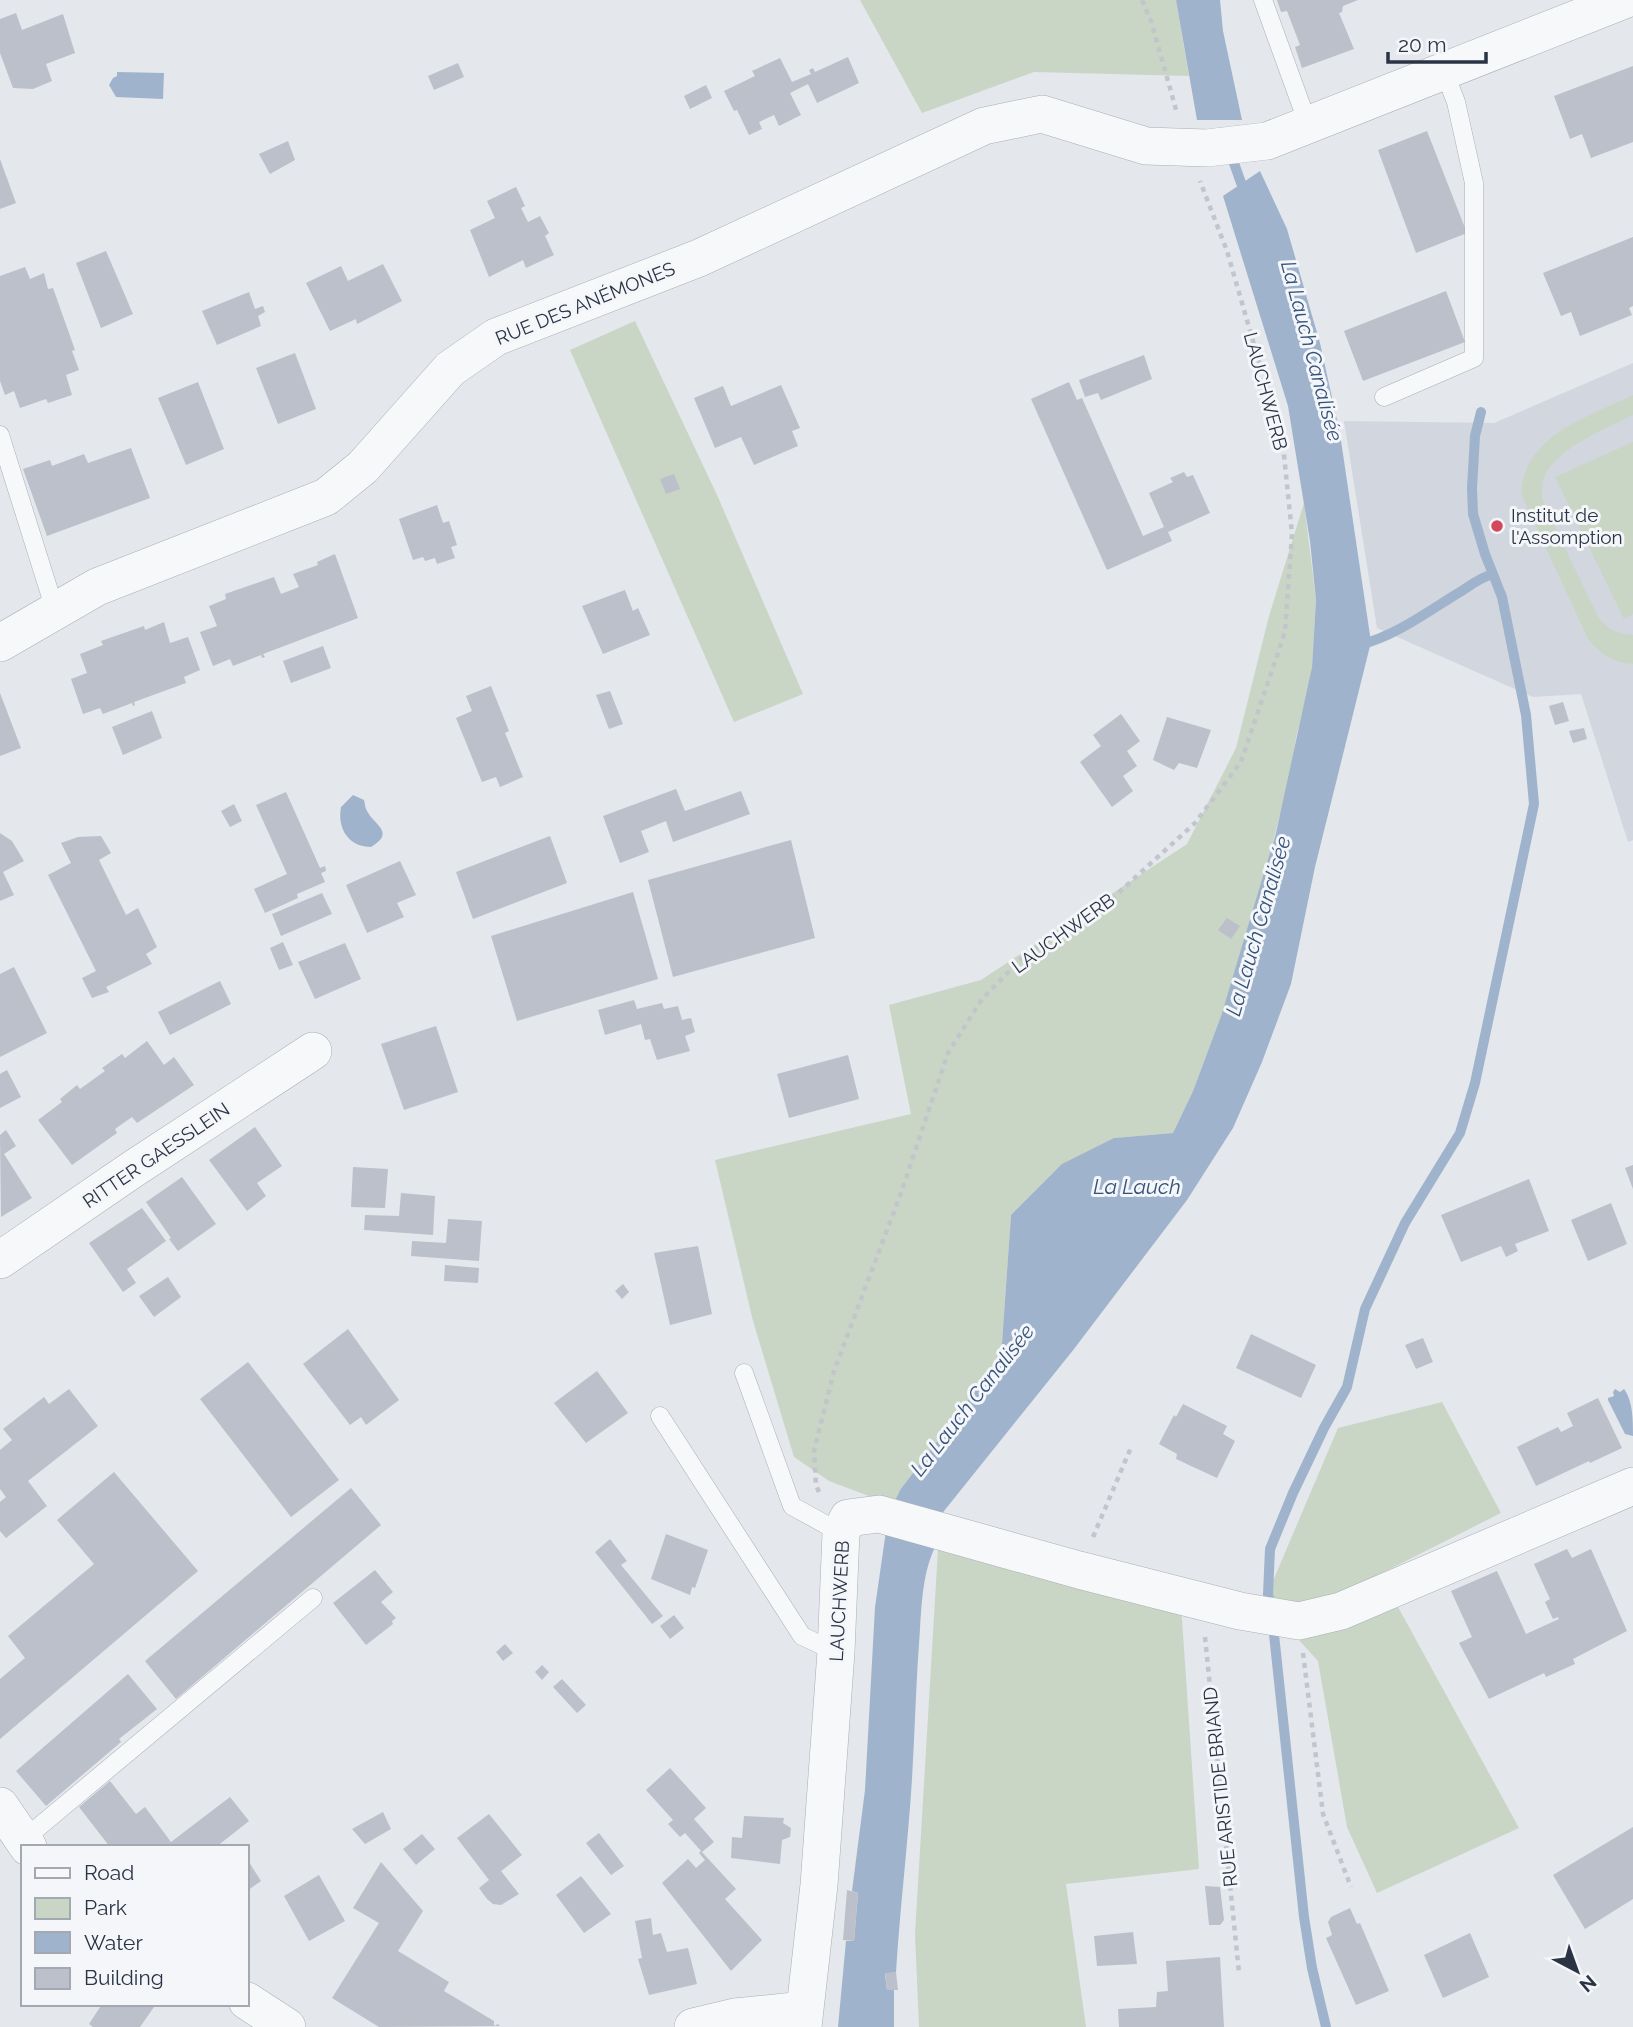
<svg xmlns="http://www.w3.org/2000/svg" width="1633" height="2027" viewBox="0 0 1633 2027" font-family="Raleway,sans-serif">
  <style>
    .built { fill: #d2d6de }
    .green { fill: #c9d6c5 }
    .water { fill: #9fb4cc }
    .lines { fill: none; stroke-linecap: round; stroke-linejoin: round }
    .stream { stroke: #9fb4cc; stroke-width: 10 }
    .building { fill: #bbc0ca }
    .lane-casing { stroke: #a9aeb7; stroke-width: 19 }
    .street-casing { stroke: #a9aeb7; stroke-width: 38 }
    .path { stroke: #c2c5cb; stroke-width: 4.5; stroke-dasharray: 5 5; stroke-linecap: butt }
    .lane { stroke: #f7f8fa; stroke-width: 18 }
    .street { stroke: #f7f8fa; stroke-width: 37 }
    .poi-dot { fill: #d1495b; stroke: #f4f6f9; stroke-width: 2.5 }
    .labels { text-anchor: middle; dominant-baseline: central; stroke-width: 6; stroke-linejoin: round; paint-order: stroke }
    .street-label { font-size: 19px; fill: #2b3445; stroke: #f4f6f9 }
    .poi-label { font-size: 19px; fill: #2b3445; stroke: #f4f6f9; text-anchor: start }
    .water-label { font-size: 21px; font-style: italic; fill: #34527a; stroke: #f4f6f9 }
  </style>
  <rect width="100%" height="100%" fill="#e4e7ec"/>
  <path class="built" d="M 1633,363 L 1633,840 L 1628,842 L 1581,694 L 1533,697 L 1377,628 L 1344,421 L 1494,423 Z"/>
  <path class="green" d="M 860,0 L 1176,0 L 1189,76 L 1034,72 L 922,113 Z
    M 635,321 L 717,495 L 803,694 L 734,722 L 570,350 Z
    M 1633,395 L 1633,415 C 1606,429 1544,452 1542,488 C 1541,493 1543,499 1544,504 L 1598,617 C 1608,630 1617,634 1633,635 L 1633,664 C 1613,663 1600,654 1588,639 L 1521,494 C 1524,435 1588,417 1633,395 Z
    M 1633,442 L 1633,614 L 1624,619 L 1555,477 Z
    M 1304,503 L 1316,600 L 1312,667 L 1309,687 L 1296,738 L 1290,777 L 1259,894 L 1221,1016 L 1193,1091 L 1173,1133 L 1114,1138 L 1011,1215 L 1001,1357 L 900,1490 L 893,1505 L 829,1481 L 794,1457 L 753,1321 L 715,1160 L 911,1114 L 889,1005 L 981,980 L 1187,844 L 1236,748 L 1269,616 Z
    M 1442,1402 L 1501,1513 L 1380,1574 L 1519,1828 L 1377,1893 L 1347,1827 L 1318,1661 L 1264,1602 L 1338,1428 Z
    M 940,1516 L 1180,1590 L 1199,1869 L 1066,1884 L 1086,2027 L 919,2027 L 915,1934 Z"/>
  <path class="water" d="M 1176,0 L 1220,0 L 1223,31 L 1242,120 L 1197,120 Z
    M 117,72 L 164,73 L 163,99 L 116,97 L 109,85 L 113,78 L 117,76 Z
    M 1260,171 L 1287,229 L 1320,343 L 1340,434 L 1371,642 L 1315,867 L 1291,984 L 1262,1062 L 1233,1128 L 1187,1200 L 1074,1349 L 940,1516 L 893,1505 L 900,1490 L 1001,1357 L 1011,1215 L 1062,1164 L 1114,1138 L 1173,1133 L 1193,1091 L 1221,1016 L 1276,833 L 1312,667 L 1316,600 L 1310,541 L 1288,406 L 1223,196 Z
    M 353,795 L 364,800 C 365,804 365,808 367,811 C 374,825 396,832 371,847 C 348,847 337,828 341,807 Z
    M 1615,1389 L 1620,1392 L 1624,1389 C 1633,1401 1633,1420 1633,1436 L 1625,1434 L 1608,1400 L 1608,1398 L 1614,1396 L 1613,1392 Z
    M 886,1531 L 936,1545 C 923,1571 922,1600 920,1629 C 916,1679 915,1729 912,1779 C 908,1843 900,1907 896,1972 L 885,1974 L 887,1990 L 894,1990 L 894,2027 L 838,2027 L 846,1941 L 854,1941 L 858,1893 L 852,1891 L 865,1790 L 875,1607 Z"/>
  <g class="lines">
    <path class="stream" d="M 1230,152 L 1245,194
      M 1359,645 C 1393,637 1426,613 1455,595 C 1469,587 1478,578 1493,574
      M 1271,1610 L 1268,1594 L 1270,1549 L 1293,1493 L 1324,1428 L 1347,1387 L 1365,1309 L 1405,1223 L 1460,1133 L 1475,1083 L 1534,804 L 1526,715 L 1502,597 L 1485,554 L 1473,514 L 1472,488 L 1475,436 L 1481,412
      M 1273,1625 L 1304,1917 L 1312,1968 L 1326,2027"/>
  </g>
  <path class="building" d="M 1277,0 L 1358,0 L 1343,6 L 1342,12 L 1339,13 L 1354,49 L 1302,68 L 1295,47 L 1300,45 L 1287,11 L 1281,12 Z
    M 16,13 L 22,30 L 63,14 L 75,53 L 46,64 L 52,81 L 33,89 L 13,88 L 0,53 L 0,19 Z
    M 848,57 L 859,83 L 817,103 L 808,84 L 790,93 L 801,115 L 779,126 L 774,115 L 759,122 L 762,129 L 749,135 L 737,110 L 734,111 L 724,91 L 755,76 L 752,71 L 780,58 L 792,82 L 811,74 L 809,70 L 813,68 L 815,72 Z
    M 458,63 L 464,77 L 434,90 L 428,76 Z
    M 1633,66 L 1633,142 L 1591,158 L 1582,134 L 1570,139 L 1554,96 Z
    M 706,85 L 712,98 L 690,109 L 684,96 Z
    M 1427,131 L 1467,233 L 1416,253 L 1378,150 Z
    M 288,141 L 295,160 L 270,174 L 259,154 Z
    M 0,159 L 16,203 L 0,209 Z
    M 516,187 L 525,206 L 521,208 L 528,222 L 540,216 L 549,233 L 545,236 L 554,255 L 526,268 L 523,260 L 489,277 L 470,230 L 495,218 L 487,201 Z
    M 1633,237 L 1633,306 L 1629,308 L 1632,315 L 1580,336 L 1571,312 L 1561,316 L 1543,273 Z
    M 106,251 L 133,314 L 101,328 L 76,263 Z
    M 383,264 L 402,301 L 357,324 L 356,319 L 330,331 L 306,283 L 341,266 L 348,281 Z
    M 25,267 L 30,279 L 44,273 L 48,289 L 53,288 L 75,350 L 72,351 L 79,370 L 66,375 L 72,395 L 48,403 L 46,399 L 20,408 L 14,391 L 5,395 L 0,381 L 0,276 Z
    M 1446,291 L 1465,342 L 1363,381 L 1344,331 Z
    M 249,292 L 255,309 L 263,306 L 265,312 L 258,316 L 261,326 L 217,345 L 202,311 Z
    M 295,353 L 316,409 L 278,424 L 256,368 Z
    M 1144,355 L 1152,379 L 1101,400 L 1098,393 L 1085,397 L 1079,380 Z
    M 198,382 L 224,449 L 186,465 L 158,398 Z
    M 1069,382 L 1077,400 L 1082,398 L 1143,536 L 1164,527 L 1149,493 L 1173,482 L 1170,478 L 1184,472 L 1187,477 L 1193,475 L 1210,513 L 1168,532 L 1172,541 L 1107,570 L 1031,399 Z
    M 781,385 L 800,428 L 792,431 L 798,446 L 754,465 L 741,437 L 715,448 L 694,398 L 723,386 L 731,406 Z
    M 131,448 L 150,498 L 47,536 L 23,469 L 50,460 L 52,466 L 84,454 L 88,463 Z
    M 674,474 L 680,489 L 666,494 L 660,479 Z
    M 437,505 L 443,523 L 449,521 L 457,545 L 451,547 L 455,558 L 437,564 L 435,558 L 425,561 L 423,557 L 413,560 L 399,519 Z
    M 335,554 L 358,618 L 263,654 L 265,657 L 262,658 L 261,655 L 233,666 L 230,659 L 213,666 L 200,632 L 217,626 L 209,606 L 226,599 L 225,594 L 274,577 L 281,594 L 299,587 L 293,574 L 318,565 L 317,562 Z
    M 625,590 L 633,611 L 638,608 L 650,635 L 603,654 L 582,606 Z
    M 164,622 L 170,643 L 188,637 L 200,670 L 184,677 L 186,683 L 134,702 L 135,705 L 133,706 L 132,703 L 103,714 L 100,708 L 83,714 L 71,679 L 87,673 L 80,654 L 103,645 L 101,641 L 144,626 L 145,630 Z
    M 323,646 L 331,668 L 291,683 L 283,661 Z
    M 491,686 L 509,731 L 505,733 L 523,777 L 500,787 L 496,777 L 482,782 L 456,718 L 472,711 L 466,696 Z
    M 610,691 L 623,724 L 609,729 L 596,695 Z
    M 0,693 L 21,748 L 0,756 Z
    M 1563,702 L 1569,721 L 1555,725 L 1549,706 Z
    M 152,711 L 162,738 L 123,755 L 112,727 Z
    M 1121,714 L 1140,741 L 1127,751 L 1137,766 L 1123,776 L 1133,791 L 1112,807 L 1080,762 L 1101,746 L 1093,735 Z
    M 1167,717 L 1211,730 L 1197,768 L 1179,763 L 1174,770 L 1153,760 Z
    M 1584,728 L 1587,739 L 1573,743 L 1569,731 Z
    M 676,789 L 685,811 L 741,791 L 750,814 L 673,842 L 666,821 L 641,831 L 649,852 L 620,863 L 603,816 Z
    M 286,792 L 320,868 L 325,866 L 326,871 L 321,873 L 325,882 L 297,894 L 298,898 L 265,913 L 254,889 L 287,874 L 256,805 Z
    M 234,804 L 242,821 L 230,827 L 221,811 Z
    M 0,833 L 12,841 L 24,861 L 3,872 L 14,895 L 0,901 Z
    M 101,836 L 111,853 L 99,860 L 126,915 L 138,908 L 157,947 L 146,954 L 152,964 L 106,987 L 109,992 L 92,998 L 82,978 L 96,971 L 48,875 L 71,863 L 61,843 L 78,837 Z
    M 550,836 L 567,883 L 473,919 L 456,872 Z
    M 791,840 L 815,938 L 673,977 L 648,880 Z
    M 400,861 L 416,895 L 397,903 L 404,917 L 367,933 L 346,885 Z
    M 633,892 L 658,979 L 517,1021 L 491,936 Z
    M 322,893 L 332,914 L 281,936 L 272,914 Z
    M 1227,918 L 1240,926 L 1231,939 L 1218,930 Z
    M 283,942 L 293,965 L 279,970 L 270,948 Z
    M 345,943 L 361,979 L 315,999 L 298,962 Z
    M 14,967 L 47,1033 L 0,1057 L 0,974 Z
    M 220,981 L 231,1004 L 170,1035 L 158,1012 Z
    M 634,1000 L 637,1009 L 662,1003 L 664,1009 L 678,1006 L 682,1020 L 691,1018 L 695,1032 L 685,1036 L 690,1051 L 657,1060 L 650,1039 L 645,1040 L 641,1024 L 605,1035 L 598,1010 Z
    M 436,1026 L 458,1092 L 404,1110 L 381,1044 Z
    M 147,1041 L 164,1065 L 174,1057 L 194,1085 L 137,1123 L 132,1117 L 115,1129 L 117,1133 L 72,1165 L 38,1120 L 62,1102 L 60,1099 L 77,1085 L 80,1089 L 105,1071 L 102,1068 L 122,1054 L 125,1058 Z
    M 848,1055 L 859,1099 L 789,1118 L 777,1074 Z
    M 7,1070 L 21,1097 L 0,1108 L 0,1074 Z
    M 255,1127 L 282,1166 L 257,1183 L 266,1196 L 247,1211 L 209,1160 Z
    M 6,1130 L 16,1146 L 4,1154 L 32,1198 L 1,1217 L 0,1135 Z
    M 1633,1165 L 1633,1189 L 1625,1168 Z
    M 353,1167 L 388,1169 L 385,1208 L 351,1207 Z
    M 182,1177 L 216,1224 L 178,1251 L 169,1239 L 171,1238 L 146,1202 Z
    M 1529,1179 L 1549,1231 L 1515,1244 L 1518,1251 L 1506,1257 L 1501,1246 L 1461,1262 L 1441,1215 Z
    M 401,1193 L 435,1196 L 433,1235 L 364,1230 L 365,1215 L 399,1216 Z
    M 1611,1203 L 1627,1244 L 1588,1261 L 1571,1220 Z
    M 142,1208 L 166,1241 L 127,1269 L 136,1283 L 123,1292 L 89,1243 Z
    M 448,1219 L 482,1221 L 479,1261 L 411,1256 L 412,1241 L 446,1243 Z
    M 698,1246 L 712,1314 L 670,1325 L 654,1253 Z
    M 445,1265 L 479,1268 L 478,1283 L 444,1281 Z
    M 168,1277 L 181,1297 L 154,1317 L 139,1296 Z
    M 623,1284 L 629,1292 L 622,1299 L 615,1291 Z
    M 348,1329 L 399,1400 L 366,1425 L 361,1417 L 350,1425 L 303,1364 Z
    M 1251,1334 L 1316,1365 L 1301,1398 L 1236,1368 Z
    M 1423,1338 L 1433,1362 L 1416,1369 L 1405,1345 Z
    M 248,1362 L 339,1480 L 291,1517 L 200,1399 Z
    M 597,1371 L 628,1413 L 586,1443 L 554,1403 Z
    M 69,1389 L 98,1426 L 28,1481 L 47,1506 L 6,1538 L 0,1531 L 0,1502 L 6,1497 L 0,1489 L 0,1450 L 12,1440 L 3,1429 L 44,1397 L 49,1404 Z
    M 1598,1398 L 1622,1448 L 1590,1463 L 1589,1461 L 1536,1486 L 1517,1447 L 1558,1427 L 1561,1432 L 1573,1426 L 1567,1413 Z
    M 1183,1404 L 1227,1426 L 1223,1434 L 1235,1441 L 1217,1478 L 1176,1459 L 1177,1454 L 1159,1444 L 1174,1415 L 1176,1417 Z
    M 114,1472 L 198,1571 L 0,1739 L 0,1679 L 25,1658 L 8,1636 L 94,1564 L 57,1520 Z
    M 351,1488 L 381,1525 L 176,1699 L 145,1661 Z
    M 666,1534 L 708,1550 L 695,1588 L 692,1587 L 690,1595 L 651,1579 Z
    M 610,1539 L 627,1561 L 621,1565 L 663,1616 L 652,1624 L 595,1552 Z
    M 1567,1549 L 1572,1558 L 1591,1549 L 1627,1631 L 1573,1659 L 1575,1664 L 1546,1677 L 1544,1673 L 1489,1699 L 1459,1643 L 1472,1637 L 1451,1591 L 1497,1571 L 1526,1634 L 1559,1619 L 1558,1617 L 1553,1619 L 1545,1602 L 1550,1599 L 1534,1564 Z
    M 375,1570 L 393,1592 L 381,1602 L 396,1618 L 392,1621 L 393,1624 L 366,1645 L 333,1603 Z
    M 674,1615 L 684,1628 L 670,1639 L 660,1626 Z
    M 505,1644 L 513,1653 L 503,1661 L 496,1652 Z
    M 542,1665 L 549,1672 L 542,1680 L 535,1672 Z
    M 128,1674 L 157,1709 L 119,1739 L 121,1742 L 46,1806 L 16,1771 Z
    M 562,1679 L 586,1705 L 577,1713 L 553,1687 Z
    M 670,1768 L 706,1808 L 694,1819 L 714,1842 L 702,1852 L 685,1833 L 680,1837 L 668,1824 L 673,1820 L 646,1790 Z
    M 110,1781 L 136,1814 L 145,1807 L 171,1842 L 230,1797 L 249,1821 L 216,1847 L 110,1847 L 79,1807 Z
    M 383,1812 L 391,1829 L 365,1844 L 352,1829 Z
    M 489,1814 L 522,1855 L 501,1871 L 519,1894 L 501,1905 L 493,1904 L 487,1899 L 479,1888 L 489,1880 L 457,1838 Z
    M 744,1816 L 784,1818 L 783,1823 L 791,1828 L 790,1837 L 782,1840 L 780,1864 L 731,1858 L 732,1837 L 742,1838 Z
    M 1633,1827 L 1633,1899 L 1585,1929 L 1553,1875 Z
    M 599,1833 L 624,1866 L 611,1875 L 586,1843 Z
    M 422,1834 L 435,1849 L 416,1865 L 403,1849 Z
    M 701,1851 L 736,1889 L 725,1899 L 762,1940 L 731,1971 L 662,1883 L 688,1859 L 696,1868 L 705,1860 L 699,1853 Z
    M 247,1859 L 261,1881 L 247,1891 Z
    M 381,1862 L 423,1911 L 398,1951 L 449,1982 L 444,1991 L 494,2021 L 494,2026 L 498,2024 L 500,2026 L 379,2027 L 332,1998 L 379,1923 L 353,1908 Z
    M 319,1875 L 345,1921 L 309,1941 L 284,1896 Z
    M 581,1876 L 611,1914 L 584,1933 L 556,1895 Z
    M 1205,1886 L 1220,1887 L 1224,1920 L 1220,1925 L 1209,1925 Z
    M 847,1890 L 858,1893 L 854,1941 L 843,1940 Z
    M 1350,1908 L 1357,1924 L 1360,1923 L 1389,1991 L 1356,2005 L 1326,1938 L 1332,1935 L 1328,1922 L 1331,1917 Z
    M 651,1918 L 653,1935 L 661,1933 L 667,1952 L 688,1948 L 697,1984 L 649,1995 L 638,1959 L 642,1958 L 635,1921 Z
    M 1133,1932 L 1137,1964 L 1097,1966 L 1094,1936 Z
    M 1470,1933 L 1489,1977 L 1443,1998 L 1424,1955 Z
    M 1220,1957 L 1224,2027 L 1119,2027 L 1118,2009 L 1156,2007 L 1157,1992 L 1168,1991 L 1166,1961 Z
    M 896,1972 L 898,1990 L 887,1990 L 885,1973 Z
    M 102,2004 L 150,2004 L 154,2007 L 140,2027 L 93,2027 L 89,2024 Z"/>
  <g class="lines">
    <defs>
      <path id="lane" d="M 1263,0 L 1308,124
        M 1384,397 L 1474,358 L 1474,183 L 1456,102 L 1444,71
        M 0,435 L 55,610
        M 744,1373 L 792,1506 L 841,1533
        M 660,1416 L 802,1636 L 836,1652
        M 23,1840 L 313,1598"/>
      <path id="street" d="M 0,643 L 97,587 L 326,497 L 363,467 L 450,369 L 496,337 L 699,258 L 984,126 L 1042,114 L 1146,146 L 1207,148 L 1267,141 L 1624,0
        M 0,1260 L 133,1169 L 313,1051
        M 0,1806 L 28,1847
        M 247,2001 L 287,2027
        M 693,2027 L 735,2017 L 804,2010
        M 803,2027 L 819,1885 L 836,1652 L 841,1533 L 848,1518 L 879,1514 L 1079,1570 L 1240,1611 L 1299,1621 L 1341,1611 L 1633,1486"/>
    </defs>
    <use href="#lane" class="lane-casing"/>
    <use href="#street" class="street-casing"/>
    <path class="path" d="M 1142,0 L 1151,21 L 1177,113
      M 819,1492 L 816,1485 L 814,1451 L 834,1371 L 901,1193 L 948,1053 L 982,999 L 1023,957 L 1114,897 L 1195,823 L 1241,762 L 1285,632 L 1292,534 L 1283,445 L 1227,251 L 1200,181
      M 1093,1537 L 1132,1445
      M 1205,1637 L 1239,1973
      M 1303,1653 L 1323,1814 L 1351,1887"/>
    <use href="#lane" class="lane"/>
    <use href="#street" class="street"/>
  </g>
  <circle class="poi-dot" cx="1497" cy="526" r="7"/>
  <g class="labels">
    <g class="street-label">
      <text transform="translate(585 303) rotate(-22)">RUE DES ANÉMONES</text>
      <text transform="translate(1266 391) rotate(75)">LAUCHWERB</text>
      <text transform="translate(1063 933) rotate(-36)">LAUCHWERB</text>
      <text transform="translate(156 1155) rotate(-34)">RITTER GAESSLEIN</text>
      <text transform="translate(839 1601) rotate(-87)">LAUCHWERB</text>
      <text transform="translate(1220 1787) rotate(-96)">RUE ARISTIDE BRIAND</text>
    </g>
    <g class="poi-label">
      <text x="1511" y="515">Institut de<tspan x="1511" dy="22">l'Assomption</tspan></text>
    </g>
    <g class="water-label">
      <text transform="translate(1312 351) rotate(75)">La Lauch Canalisée</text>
      <text transform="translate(1258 926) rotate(-74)">La Lauch Canalisée</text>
      <text x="1137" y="1186">La Lauch</text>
      <text transform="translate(972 1400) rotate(-52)">La Lauch Canalisée</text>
    </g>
  </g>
  <rect x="21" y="1845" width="228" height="161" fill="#f4f6f9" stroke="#a4a8b1" stroke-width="2"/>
  <rect x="35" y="1868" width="35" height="10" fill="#f7f8fa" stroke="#a4a8b1" stroke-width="2"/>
  <text x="84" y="1880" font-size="21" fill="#2b3445">Road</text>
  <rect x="35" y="1898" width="35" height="21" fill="#c9d6c5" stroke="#a4a8b1" stroke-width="2"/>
  <text x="84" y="1915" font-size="21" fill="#2b3445">Park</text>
  <rect x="35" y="1932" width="35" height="21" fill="#9fb4cc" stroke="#a4a8b1" stroke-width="2"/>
  <text x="84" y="1950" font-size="21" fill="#2b3445">Water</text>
  <rect x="35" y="1968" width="35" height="21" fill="#bbc0ca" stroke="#a4a8b1" stroke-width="2"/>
  <text x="84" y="1985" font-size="21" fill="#2b3445">Building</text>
  <g transform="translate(1577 1971) rotate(139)" stroke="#f4f6f9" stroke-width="5" paint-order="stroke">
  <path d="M0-5L12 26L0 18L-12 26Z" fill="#2b3445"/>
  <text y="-10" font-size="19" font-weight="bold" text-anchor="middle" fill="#2b3445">N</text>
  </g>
  <path d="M1388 52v10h98v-10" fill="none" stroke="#2b3445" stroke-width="3.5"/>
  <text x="1398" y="52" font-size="21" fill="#2b3445" stroke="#f4f6f9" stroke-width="5" paint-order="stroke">20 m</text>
</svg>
